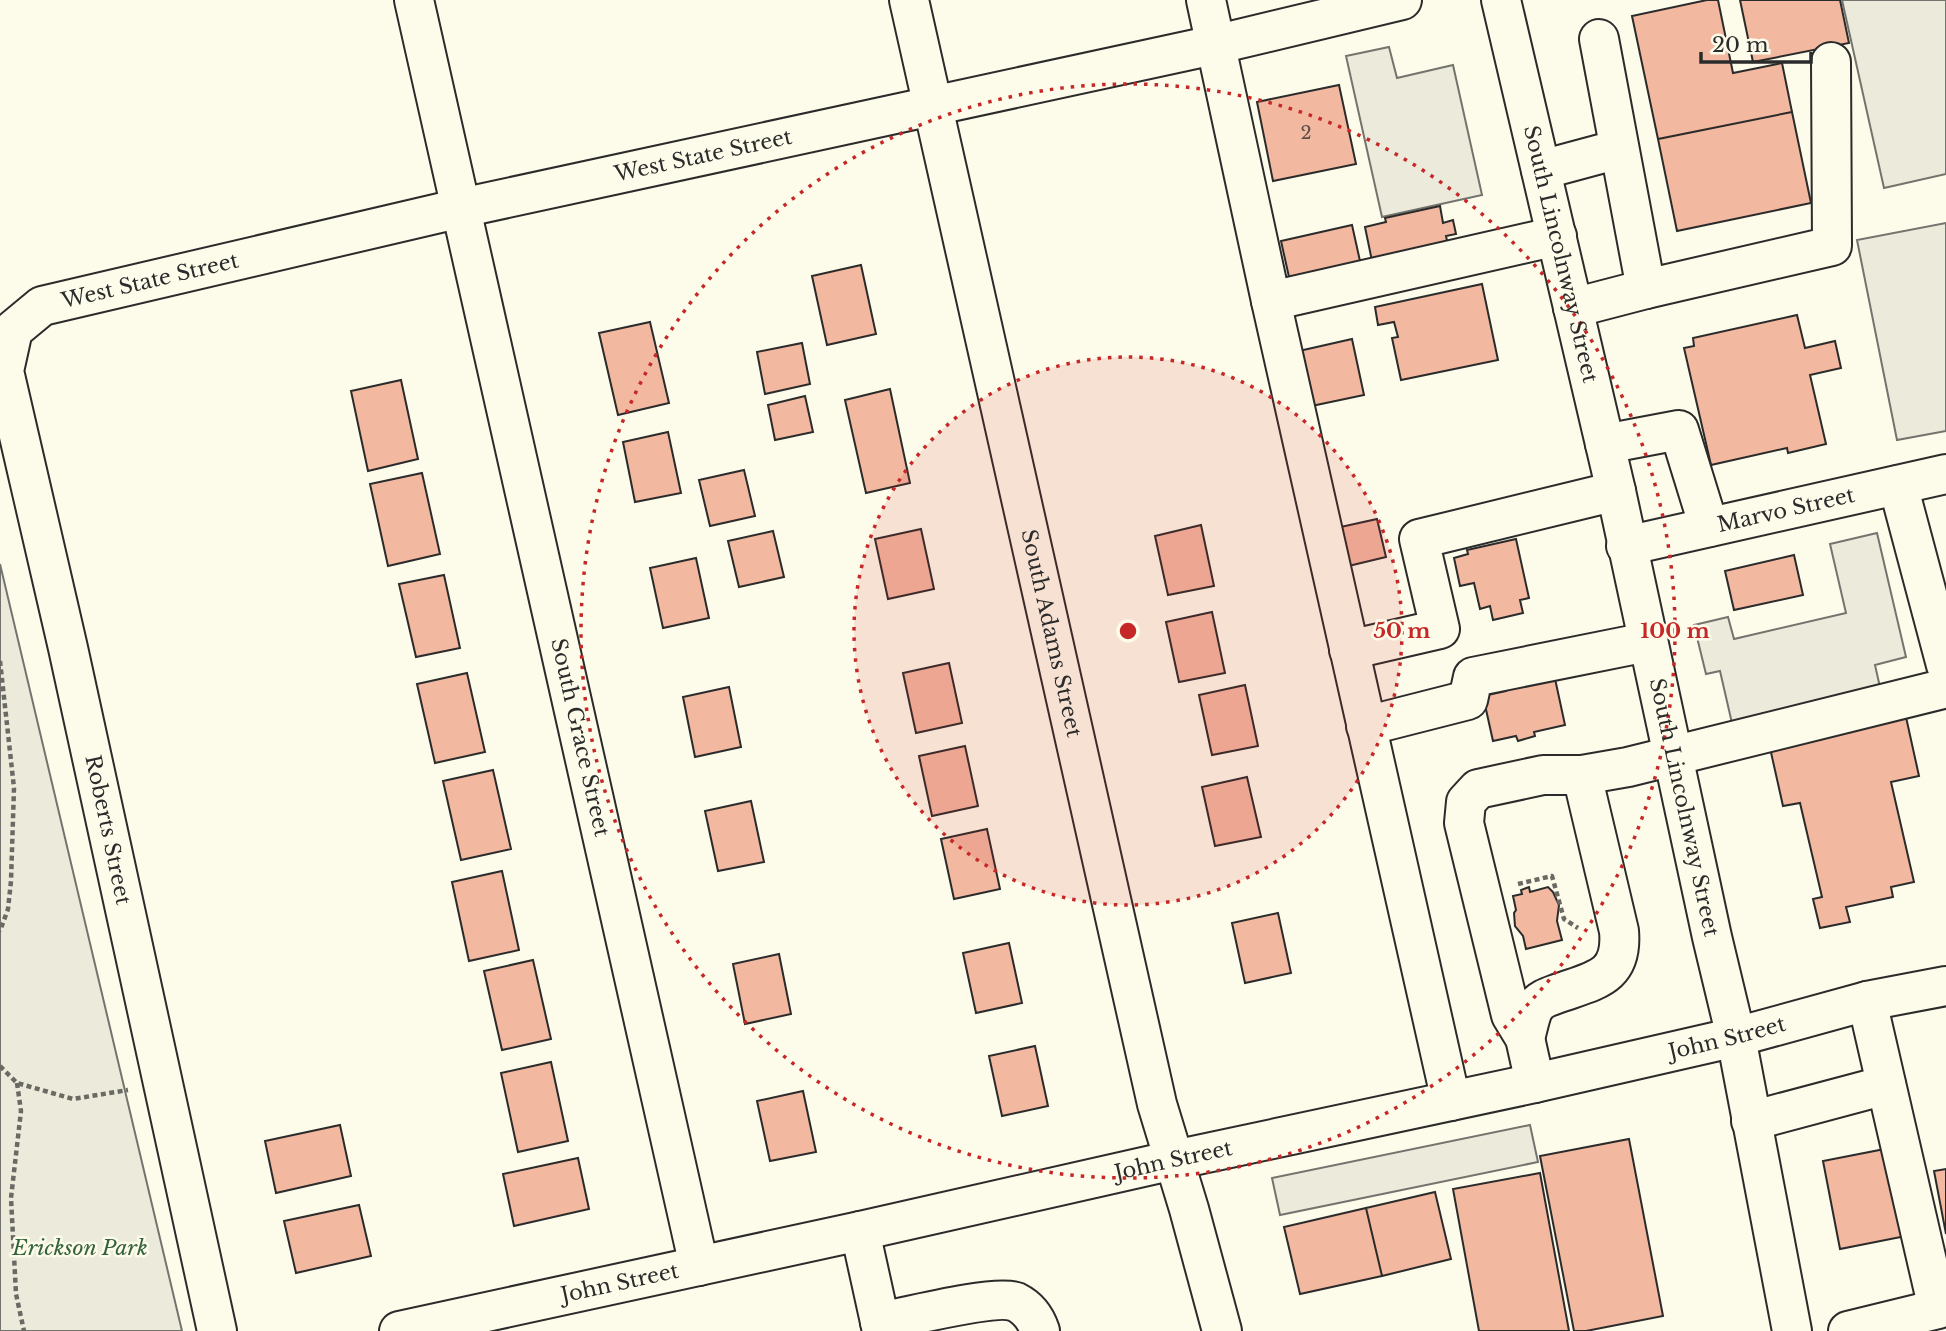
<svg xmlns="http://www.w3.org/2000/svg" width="1946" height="1331" viewBox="0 0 1946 1331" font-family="'Libre Baskerville',serif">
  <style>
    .green { fill: #ecebdb; stroke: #74746e; stroke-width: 2 }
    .parking { fill: #eceadb; stroke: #74746e; stroke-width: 2 }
    .building { fill: #f2b8a0; stroke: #2b2b2b; stroke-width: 2 }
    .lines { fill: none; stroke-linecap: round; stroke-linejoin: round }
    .minor-casing { stroke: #2b2b2b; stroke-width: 42 }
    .major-casing { stroke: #2b2b2b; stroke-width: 42 }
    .path { stroke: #6a6964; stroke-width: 4.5; stroke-dasharray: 5 3.5; stroke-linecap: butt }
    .minor { stroke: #fdfbea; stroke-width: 38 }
    .major { stroke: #fdfbea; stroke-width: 38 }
    .ring { fill: none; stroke: #c62828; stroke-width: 3.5; stroke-dasharray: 3.5 7 }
    .labels { text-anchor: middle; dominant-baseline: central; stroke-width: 5; stroke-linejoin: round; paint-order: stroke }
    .number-label { font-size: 18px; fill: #5d4e48 }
    .street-label { font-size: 21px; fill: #2b2b2b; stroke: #fdfbea }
    .park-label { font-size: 21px; font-style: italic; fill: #34623c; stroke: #fdfbea }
    .centre { fill: #c62828; stroke: #fdfbea; stroke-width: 3.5 }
    .ring-label { font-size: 21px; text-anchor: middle; font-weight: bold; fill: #c62828; stroke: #fdfbea; stroke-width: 5; stroke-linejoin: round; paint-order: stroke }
  </style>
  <rect width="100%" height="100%" fill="#fdfbea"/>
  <path class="green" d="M 0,564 L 182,1331 L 0,1331 Z"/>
  <path class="parking" d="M 1842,0 L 1946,0 L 1946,174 L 1884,188 Z
    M 1389,47 L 1397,78 L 1453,65 L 1482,195 L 1382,217 L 1346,56 Z
    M 1946,223 L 1946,431 L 1897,440 L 1857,240 Z
    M 1877,533 L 1906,657 L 1875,665 L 1882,696 L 1734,732 L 1720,671 L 1706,674 L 1694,625 L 1728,617 L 1734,639 L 1846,613 L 1830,544 Z
    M 1530,1125 L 1538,1162 L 1280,1215 L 1272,1178 Z"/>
  <path class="building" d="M 1707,0 L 1718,0 L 1733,73 L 1782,63 L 1792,112 L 1658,139 L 1632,16 Z
    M 1740,0 L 1840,0 L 1849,43 L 1753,62 Z
    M 1339,85 L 1356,164 L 1273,181 L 1257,102 Z
    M 1792,112 L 1811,203 L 1677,231 L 1658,139 Z
    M 1440,206 L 1443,223 L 1453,220 L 1456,234 L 1446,236 L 1449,250 L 1372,261 L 1365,227 L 1386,222 L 1385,218 Z
    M 1352,225 L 1362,270 L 1291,286 L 1281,241 Z
    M 861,265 L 876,334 L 827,345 L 812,276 Z
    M 1482,284 L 1498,360 L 1401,380 L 1392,338 L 1398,337 L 1394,322 L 1378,325 L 1375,307 Z
    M 1797,315 L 1805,348 L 1835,341 L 1841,368 L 1810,375 L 1826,444 L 1788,453 L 1787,448 L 1711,465 L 1684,348 L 1694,346 L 1693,338 Z
    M 650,322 L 669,403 L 618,415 L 599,333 Z
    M 1352,339 L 1364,395 L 1302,408 L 1290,353 Z
    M 802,343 L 810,384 L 765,394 L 757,352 Z
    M 401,380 L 418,459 L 368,471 L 351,391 Z
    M 890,389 L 910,483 L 866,493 L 845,400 Z
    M 805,396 L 813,432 L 775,440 L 768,405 Z
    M 668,432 L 681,493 L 635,502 L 623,442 Z
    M 744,470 L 755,516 L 710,526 L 699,480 Z
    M 422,473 L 440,554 L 388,566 L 370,484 Z
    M 1377,519 L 1386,557 L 1336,569 L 1327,530 Z
    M 1201,525 L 1214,586 L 1168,595 L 1155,536 Z
    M 921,529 L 934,589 L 888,599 L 875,539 Z
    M 773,531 L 784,577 L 739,587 L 728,541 Z
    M 1516,539 L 1529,598 L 1520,600 L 1523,613 L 1493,620 L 1490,606 L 1480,609 L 1474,583 L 1460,586 L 1454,558 L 1468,554 L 1467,550 Z
    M 1794,555 L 1803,595 L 1734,610 L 1725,571 Z
    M 696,558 L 709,618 L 663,628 L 650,568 Z
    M 444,575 L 460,648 L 416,657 L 399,584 Z
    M 1212,612 L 1225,673 L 1179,682 L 1166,622 Z
    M 949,663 L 962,723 L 916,733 L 903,673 Z
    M 467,673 L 485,752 L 435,763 L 417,684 Z
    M 1554,674 L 1565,725 L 1534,732 L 1535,736 L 1518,741 L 1516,736 L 1493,741 L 1483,696 L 1506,691 L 1502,676 Z
    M 1245,685 L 1258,746 L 1212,755 L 1199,695 Z
    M 729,687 L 741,747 L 695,757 L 683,697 Z
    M 1904,708 L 1919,776 L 1891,782 L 1914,882 L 1891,887 L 1893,897 L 1846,907 L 1850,922 L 1820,928 L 1813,899 L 1822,897 L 1800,803 L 1783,806 L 1768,739 Z
    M 965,746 L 978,806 L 932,816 L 919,756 Z
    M 493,770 L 511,849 L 461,860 L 443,781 Z
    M 1247,777 L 1261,837 L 1215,846 L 1202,787 Z
    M 751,801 L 764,862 L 718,871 L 705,811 Z
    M 987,829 L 1000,889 L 954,899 L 941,839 Z
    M 502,871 L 519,950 L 469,961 L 452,882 Z
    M 1529,887 L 1530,892 L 1548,887 L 1553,892 L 1559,905 L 1557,921 L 1562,940 L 1526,949 L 1523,936 L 1515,926 L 1514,913 L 1516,910 L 1513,896 L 1522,894 L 1521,890 Z
    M 1278,913 L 1291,973 L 1245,983 L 1232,923 Z
    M 1009,943 L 1022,1003 L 976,1013 L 963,953 Z
    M 779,954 L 791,1014 L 745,1024 L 733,964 Z
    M 533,960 L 551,1039 L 502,1050 L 484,971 Z
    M 1035,1046 L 1048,1106 L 1002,1116 L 989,1056 Z
    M 551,1062 L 568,1141 L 518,1152 L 501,1073 Z
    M 803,1091 L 816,1152 L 770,1161 L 757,1101 Z
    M 340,1125 L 351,1176 L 276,1193 L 265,1141 Z
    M 1629,1139 L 1663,1316 L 1586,1331 L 1574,1331 L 1540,1156 Z
    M 1895,1147 L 1911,1235 L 1840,1249 L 1823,1161 Z
    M 578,1158 L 589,1209 L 514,1226 L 503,1174 Z
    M 1946,1169 L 1946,1234 L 1934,1171 Z
    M 1540,1173 L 1569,1331 L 1479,1331 L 1453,1189 Z
    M 1435,1192 L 1451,1259 L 1382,1276 L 1366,1208 Z
    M 359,1205 L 371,1256 L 296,1273 L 284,1221 Z
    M 1366,1208 L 1382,1276 L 1300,1294 L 1284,1227 Z"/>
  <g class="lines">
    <defs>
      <g id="minor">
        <path id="s1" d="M 414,0 L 699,1266"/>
        <path id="s2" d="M 909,0 L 1157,1104 L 1189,1209 L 1222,1331"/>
        <path d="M 1206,0 L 1271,301 L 1451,1101"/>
        <path d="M 1599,39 L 1646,289"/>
        <path d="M 1541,170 L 1619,149"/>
        <path d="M 1271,301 L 1557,236"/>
        <path d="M 1573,308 L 1646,289 L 1832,246 L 1831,62"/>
        <path d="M 1605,444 L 1679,430 L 1709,527"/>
        <path d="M 1898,485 L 1946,665"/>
        <path id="s3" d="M 1626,546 L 1946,474"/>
        <path d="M 1349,650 L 1440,629 L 1419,539 L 1616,491"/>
        <path d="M 1366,726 L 1468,700 L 1473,677 L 1647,642"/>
        <path d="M 1525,1038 C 1528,1029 1530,1014 1535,1007 C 1540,999 1551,996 1559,993 C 1596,980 1623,977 1619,931 L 1582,775"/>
        <path d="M 1535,1083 L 1525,1038 L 1511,1015 L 1464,823 L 1466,802 L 1478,789 L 1543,775 L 1582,775 L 1628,767 L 1943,689 L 1946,681"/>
        <path d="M 1751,1121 L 1886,1085"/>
        <path d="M 860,1231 L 882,1331"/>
        <path d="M 880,1322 C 906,1317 996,1294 1016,1302 C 1028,1308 1036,1319 1040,1331"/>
        <path id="s4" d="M 217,1331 L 68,648 L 4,371 L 13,330 L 42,306 L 461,208 L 1214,45 L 1402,0"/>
        <path id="s5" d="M 399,1331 L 860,1231 L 1174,1160 L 1535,1083 L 1736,1037 L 1867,1001 L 1946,986"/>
        <path d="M 1848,1331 L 1938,1309 L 1867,1001"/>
      </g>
      <g id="major">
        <path id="s6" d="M 1501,0 L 1616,491 L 1712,937 L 1736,1037 L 1792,1331"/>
      </g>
    </defs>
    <use href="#minor" class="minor-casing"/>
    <use href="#major" class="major-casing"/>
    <path class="path" d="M 0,661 L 14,788 L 11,881 L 8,909 L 0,931
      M 1518,884 L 1552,876 L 1564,919 L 1578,928
      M 0,1066 L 17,1083 L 73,1099 L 128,1090
      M 17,1083 L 21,1111 L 11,1198 L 16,1294 L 24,1331"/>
    <use href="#minor" class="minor"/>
    <use href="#major" class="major"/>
  </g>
  <circle cx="1128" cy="631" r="274" fill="#c62828" fill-opacity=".12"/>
  <g class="ring">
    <circle cx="1128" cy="631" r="274"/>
    <circle cx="1128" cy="631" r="547"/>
  </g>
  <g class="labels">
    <g class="number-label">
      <text x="1306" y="133">2</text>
    </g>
    <g class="street-label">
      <text stroke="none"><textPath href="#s4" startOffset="1741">West State Street</textPath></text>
      <text stroke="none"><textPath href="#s6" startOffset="261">South Lincolnway Street</textPath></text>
      <text stroke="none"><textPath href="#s4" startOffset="1174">West State Street</textPath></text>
      <text stroke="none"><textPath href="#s3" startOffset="164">Marvo Street</textPath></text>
      <text stroke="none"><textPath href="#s2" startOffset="649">South Adams Street</textPath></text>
      <text stroke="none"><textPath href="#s1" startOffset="756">South Grace Street</textPath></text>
      <text stroke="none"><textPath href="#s6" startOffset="828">South Lincolnway Street</textPath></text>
      <text transform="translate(108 830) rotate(78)">Roberts Street</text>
      <text stroke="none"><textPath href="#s5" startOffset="1360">John Street</textPath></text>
      <text stroke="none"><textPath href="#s5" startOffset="793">John Street</textPath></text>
      <text stroke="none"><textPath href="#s5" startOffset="226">John Street</textPath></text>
    </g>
    <g class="park-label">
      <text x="80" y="1248">Erickson Park</text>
    </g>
  </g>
  <circle cx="1128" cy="631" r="10" class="centre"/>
  <g class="ring-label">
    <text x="1402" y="638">50 m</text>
    <text x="1675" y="638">100 m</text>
  </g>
  <path d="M1701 52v10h110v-10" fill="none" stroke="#2b2b2b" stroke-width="3.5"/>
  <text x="1712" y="52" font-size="21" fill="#2b2b2b" stroke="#fdfbea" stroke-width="5" paint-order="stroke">20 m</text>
</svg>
